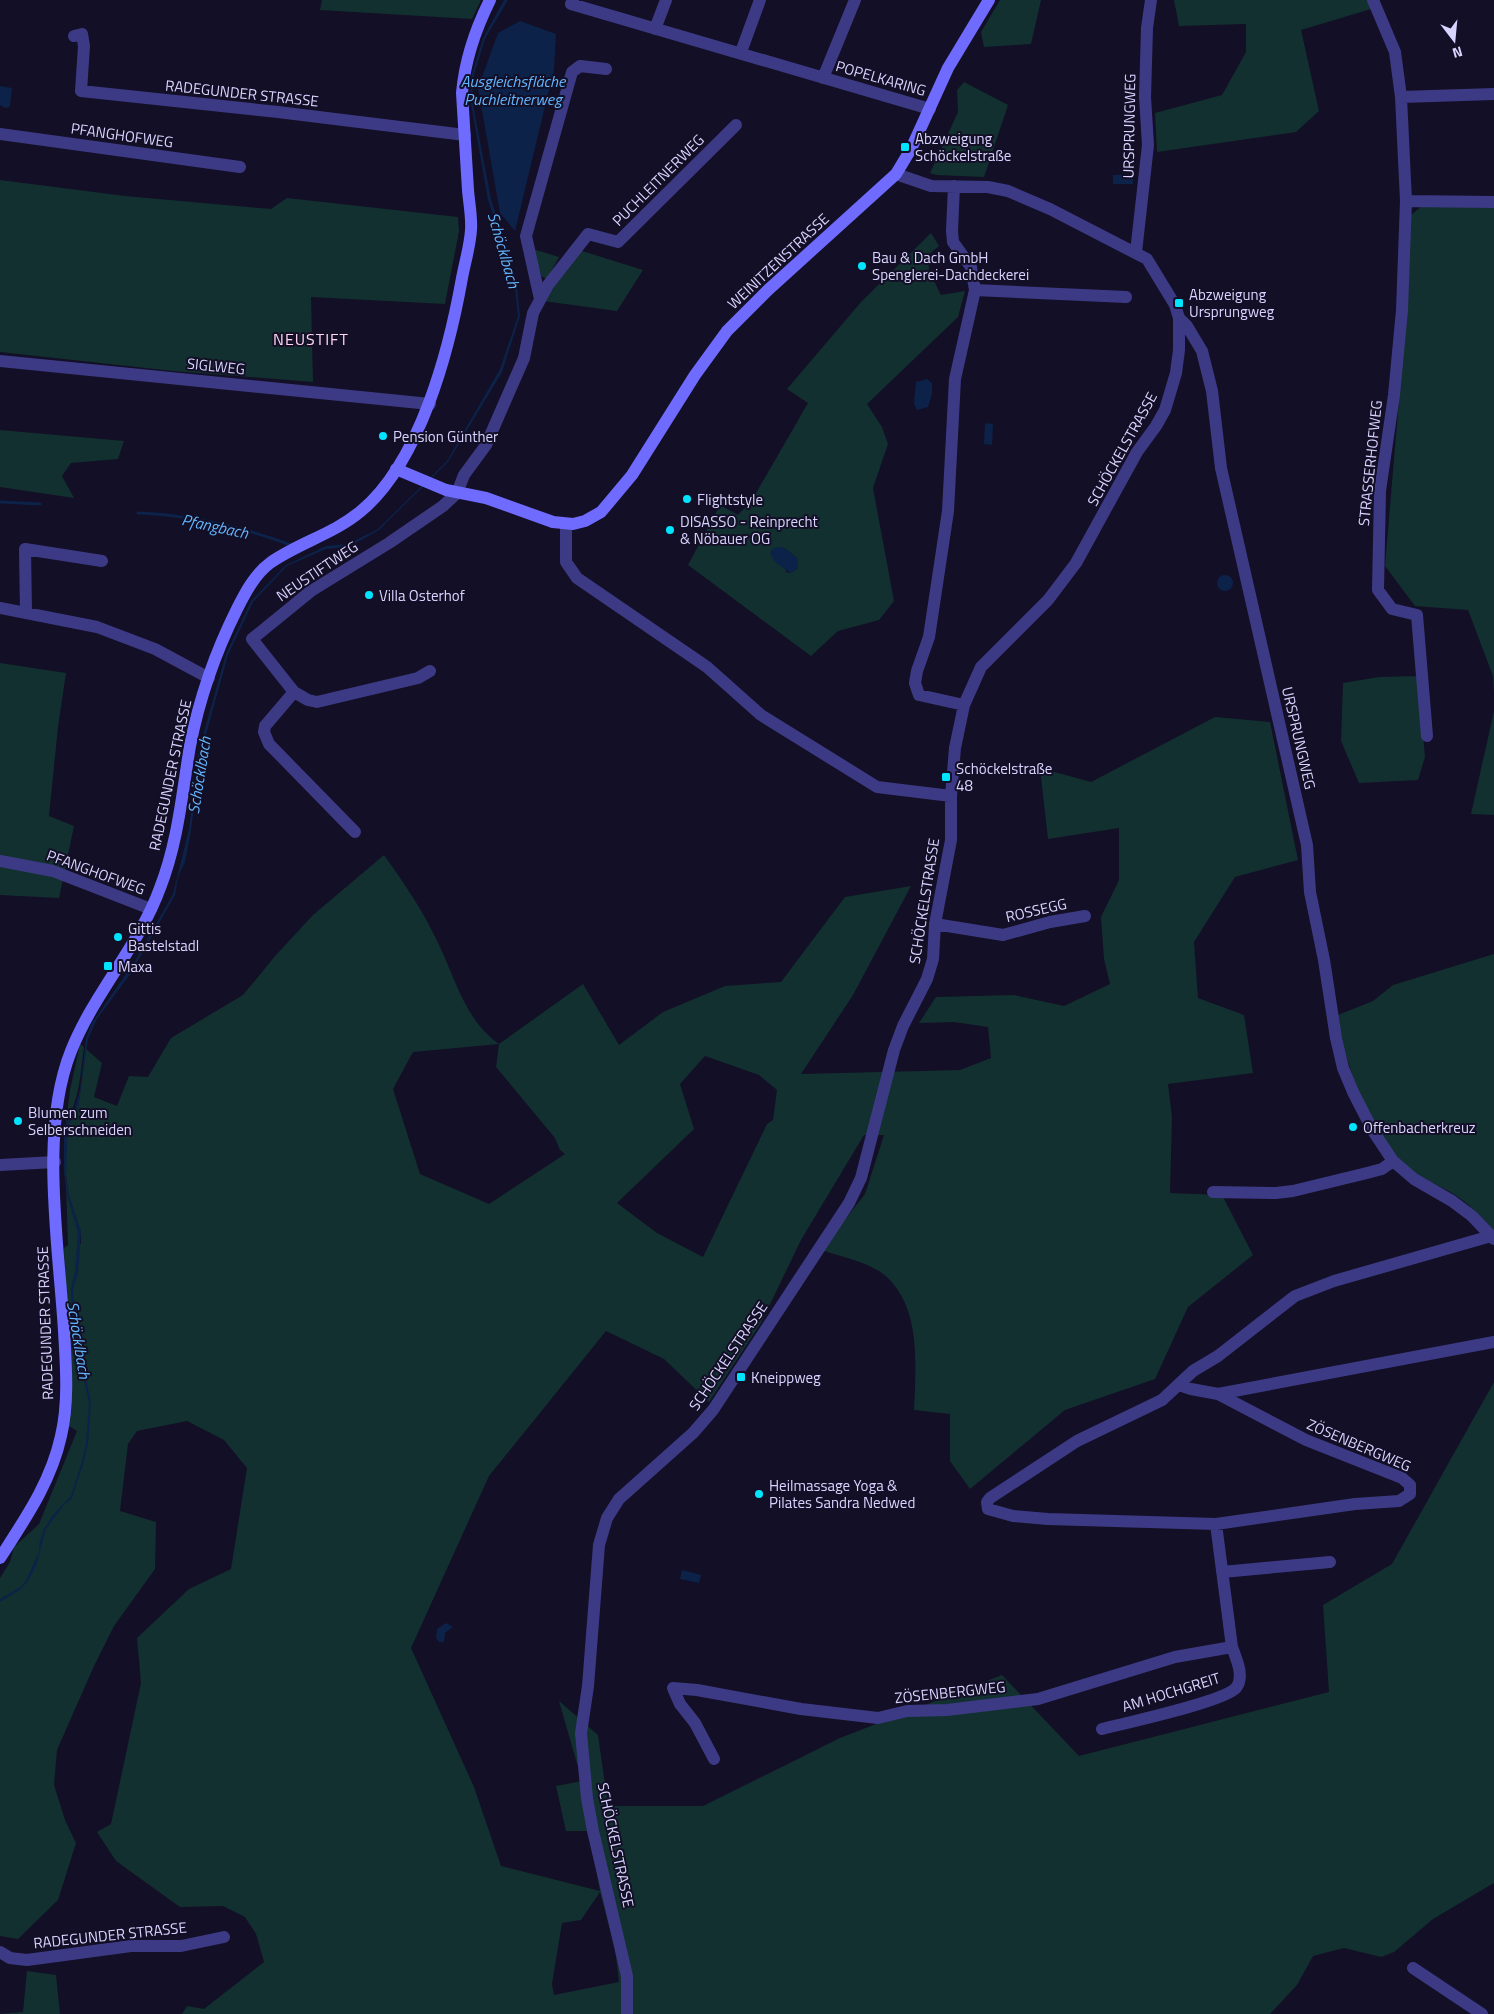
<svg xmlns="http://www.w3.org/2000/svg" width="1494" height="2014" viewBox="0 0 1494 2014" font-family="'Titillium Web',sans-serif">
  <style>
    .green { fill: #12302f; fill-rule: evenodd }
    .water { fill: #0c2248 }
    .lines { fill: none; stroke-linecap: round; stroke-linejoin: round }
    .stream { stroke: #0c2248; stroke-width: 3 }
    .street { stroke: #3d3a85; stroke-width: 12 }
    .secondary { stroke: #6f6bff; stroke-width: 12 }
    .poi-dot { fill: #00e5ff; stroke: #130f26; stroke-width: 2 }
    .labels { text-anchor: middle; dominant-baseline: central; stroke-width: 4; stroke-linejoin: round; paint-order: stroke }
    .street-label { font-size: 15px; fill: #d9d4ff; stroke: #130f26 }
    .poi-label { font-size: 15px; fill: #d9d4ff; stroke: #130f26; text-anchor: start }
    .water-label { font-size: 16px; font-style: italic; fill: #62b6ff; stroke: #130f26 }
    .neighbourhood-label { font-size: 16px; letter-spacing: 1px; fill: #ffd6f0; stroke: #130f26 }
  </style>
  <rect width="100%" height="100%" fill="#130f26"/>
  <path class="green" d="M 322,0 L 481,0 L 472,19 L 320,10 Z
    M 1000,0 L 1041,0 L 1031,44 L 984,47 L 981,32 Z
    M 1174,0 L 1368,0 L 1371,9 L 1301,30 L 1319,111 L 1296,132 L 1157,152 L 1155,113 L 1222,95 L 1246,52 L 1246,24 L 1179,26 Z
    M 964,82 L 1008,105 L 984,177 L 936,175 L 930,173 L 958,112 L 957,90 Z
    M 0,180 L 125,196 L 271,209 L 287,198 L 458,217 L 459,231 L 445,304 L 311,297 L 313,382 L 173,371 L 0,352 Z
    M 1423,205 L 1494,208 L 1494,694 L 1493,676 L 1468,610 L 1415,606 L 1385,566 L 1407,305 L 1411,215 Z
    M 931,233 L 939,246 L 928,255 L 929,271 L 941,295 L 965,291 L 958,317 L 867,404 L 882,427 L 888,444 L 873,488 L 894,601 L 879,620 L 838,631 L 811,656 L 688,565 L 720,505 L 738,515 L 752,500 L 808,403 L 787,389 L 861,302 ZM 783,547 L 798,559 L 798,568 L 790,573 L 786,572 Z
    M 533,249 L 559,257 L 547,279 L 541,276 Z
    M 579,250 L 643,270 L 617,311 L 543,301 Z
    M 0,430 L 124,441 L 118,459 L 71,463 L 62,476 L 74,498 L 0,487 Z
    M 0,663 L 66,673 L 58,727 L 49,816 L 74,826 L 59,898 L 0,895 Z
    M 1418,676 L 1425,757 L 1418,780 L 1359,783 L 1341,741 L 1343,683 L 1379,677 Z
    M 1494,711 L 1494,815 L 1471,814 Z
    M 1215,717 L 1270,722 L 1298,860 L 1235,877 L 1194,942 L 1198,998 L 1244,1015 L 1253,1073 L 1168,1084 L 1172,1117 L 1170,1193 L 1222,1195 L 1253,1255 L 1188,1307 L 1155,1379 L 1065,1410 L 970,1489 L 950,1461 L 950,1414 L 914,1410 C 916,1364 922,1300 879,1271 C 862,1261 840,1256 821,1250 L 865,1194 L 884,1135 L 864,1135 L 801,1240 L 761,1323 L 709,1402 L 664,1359 L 606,1331 L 489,1476 L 411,1648 L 474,1787 L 501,1866 L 600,1891 L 589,1831 L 566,1831 L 556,1786 L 582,1781 L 559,1701 L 598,1735 L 608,1806 L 703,1806 L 840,1738 L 1002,1675 L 1079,1756 L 1329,1692 L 1323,1605 L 1392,1564 L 1494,1382 L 1494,1883 L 1433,1919 L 1394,1952 L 1381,1957 L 1344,1948 L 1313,1956 L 1297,1985 L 1270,2014 L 182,2014 L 187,2006 L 204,2009 L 264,1962 L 256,1934 L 245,1917 L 223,1906 L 180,1907 L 116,1861 L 97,1832 L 111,1824 L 141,1683 L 137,1638 L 189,1589 L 231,1569 L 247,1468 L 224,1440 L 187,1421 L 137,1431 L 128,1444 L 120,1511 L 156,1522 L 155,1569 L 114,1626 L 94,1666 L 57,1750 L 54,1785 L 65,1820 L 76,1843 L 58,1900 L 18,1939 L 0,1936 L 0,1578 L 10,1562 L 14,1547 L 39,1524 L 77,1431 L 69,1426 L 64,1248 L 68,1245 L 66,1186 L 78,1232 L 78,1244 L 81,1244 L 81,1232 L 69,1196 L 66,1176 L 66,1144 L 68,1125 L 78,1108 L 86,1049 L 102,1063 L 94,1097 L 117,1106 L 129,1076 L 148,1077 L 171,1038 L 243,995 L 276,955 L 313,915 L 384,855 C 405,884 425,914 440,947 C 456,981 466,1021 499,1044 L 583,984 L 619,1045 L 663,1012 L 725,986 L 781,982 L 845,897 L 911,886 L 853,995 L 801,1074 L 960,1070 L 991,1058 L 988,1027 L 954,1022 L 919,1023 L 936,997 L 1014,995 L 1064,1006 L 1110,984 L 1104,959 L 1101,917 L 1119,880 L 1119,828 L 1048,839 L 1040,768 L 1091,782 ZM 499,1044 L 496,1067 L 555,1138 L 560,1150 L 565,1154 L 489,1204 L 420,1174 L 393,1089 L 413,1052 ZM 705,1056 L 759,1075 L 777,1090 L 773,1120 L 767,1124 L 703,1257 L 657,1233 L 617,1203 L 694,1129 L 680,1084 ZM 600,1892 L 615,1948 L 619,1982 L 554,1995 L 552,1984 L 562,1923 L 581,1920 Z
    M 1494,954 L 1494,1231 C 1481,1216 1468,1203 1452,1193 C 1440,1186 1426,1180 1415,1173 C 1372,1144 1344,1064 1338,1015 L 1373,1001 L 1393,985 Z
    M 80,1044 L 84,1047 C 80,1076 80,1097 66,1123 L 70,1090 Z
    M 27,1971 L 56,1975 L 60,2014 L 0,2014 L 23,2012 Z"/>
  <path class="water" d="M 504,0 L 508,0 L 485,39 L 474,75 L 472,99 L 491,199 L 516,278 L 520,316 L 502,372 L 448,462 L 379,530 L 349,547 L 326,549 L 287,566 L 253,602 L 228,655 L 201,753 L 191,831 L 185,862 L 178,877 L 175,895 L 131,973 L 97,1019 L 88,1039 L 78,1108 L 68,1125 L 66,1176 L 69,1196 L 81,1232 L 78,1274 L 73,1289 L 75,1326 L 91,1403 L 88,1444 L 84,1461 L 72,1498 L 64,1505 L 46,1529 L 36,1566 L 28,1581 L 21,1589 L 0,1602 L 0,1599 L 22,1586 L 26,1580 L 39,1552 L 39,1544 L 44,1529 L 53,1515 L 71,1496 L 82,1461 L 86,1444 L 89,1403 L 72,1325 L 71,1288 L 75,1272 L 78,1232 L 67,1196 L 64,1173 L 64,1127 L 75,1107 L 80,1090 L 86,1038 L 92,1023 L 135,961 L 173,894 L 189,829 L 198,753 L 226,654 L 251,601 L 286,565 L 326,546 L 348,544 L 378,529 L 447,461 L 500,369 L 518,316 L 514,279 L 488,200 L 470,98 L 472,74 L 483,38 Z
    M 520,21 L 556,34 L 554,69 L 515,231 L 500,213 L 478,88 L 498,33 Z
    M 0,86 L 12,88 L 10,107 L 5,108 L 0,105 Z
    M 1133,174 L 1133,184 L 1113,184 L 1113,175 Z
    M 927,379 L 932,383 L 932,394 L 928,407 L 917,410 L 914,404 L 916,382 Z
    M 985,423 L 993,424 L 992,445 L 984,444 Z
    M 783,547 L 798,559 L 798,568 L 790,573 L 775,562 L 770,553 L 773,548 Z
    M1217 583a8 8 0 1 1 16 0a8 8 0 1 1-16 0Z
    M 682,1570 L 701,1575 L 699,1583 L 680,1579 Z
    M 446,1623 L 453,1627 L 445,1633 L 444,1642 L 439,1642 L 436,1638 L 437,1629 Z"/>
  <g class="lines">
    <path class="stream" d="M 0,502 L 40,504
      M 138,513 C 190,515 242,527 291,545"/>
    <path class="street" d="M 573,0 L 571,4 L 930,109
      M 1373,0 L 1395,52 L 1401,97 L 1406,201 L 1402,310 L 1394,395 L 1380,491 L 1378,590 L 1392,609 L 1417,615 L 1427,736
      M 655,29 L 666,0
      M 74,36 L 82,34 L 84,46 L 81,91 L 278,112 L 465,135
      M 741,52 L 760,0
      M 823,78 L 855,0
      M 1401,97 L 1494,94
      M 0,134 L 240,167
      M 954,186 L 952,231 L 953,242 L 971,267 L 975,290 L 955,379 L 948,511 L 929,637 L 917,671 L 915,683 L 919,695 L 964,705
      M 1406,201 L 1494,202
      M 1136,252 L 1148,145 L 1145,97 L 1147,28 L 1151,0
      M 975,290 L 1126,297
      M 540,299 L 526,236 L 572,72 L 580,66 L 606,69
      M 1179,318 L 1187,326 L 1202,351 L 1212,391 L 1221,468 L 1307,845 L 1310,892 L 1324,960 L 1336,1038 L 1343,1068 L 1353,1092 L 1373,1131 L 1393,1161 L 1414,1179 L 1452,1201 L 1472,1216 L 1494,1239
      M 0,361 L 430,404
      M 566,524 L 566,562 L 577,578 L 707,667 L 761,715 L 877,787 L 951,796
      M 0,608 L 97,627 L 155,649 L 209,678
      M 26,612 L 25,549 L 102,561
      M 294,692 L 308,700 L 317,702 L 418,678 L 430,671
      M 355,832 L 269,744 L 264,732 L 265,726 L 294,692 L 252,639 L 311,591 L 389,543 L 443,506 L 457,493 L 464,475 L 486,445 L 524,358 L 533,313 L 548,285 L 588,234 L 618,242 L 736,125
      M 0,861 L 53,871 L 151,909
      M 935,924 L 1003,935 L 1050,922 L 1085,916
      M 0,1165 L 55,1162
      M 1213,1192 L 1276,1193 L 1293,1191 L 1367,1173 L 1382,1169 L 1393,1161
      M 1179,1385 L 1191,1389 L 1218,1394 L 1306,1440 L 1402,1478 L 1410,1485 L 1410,1494 L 1399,1501 L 1355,1504 L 1216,1524 L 1048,1519 L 1013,1516 L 988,1509 L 987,1502 L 990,1498 L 1077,1441 L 1162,1400 L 1193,1371 L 1218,1356 L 1295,1296 L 1334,1281 L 1491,1236
      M 1218,1394 L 1494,1342
      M 1222,1572 L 1330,1562
      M 1102,1729 C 1125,1723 1223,1702 1236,1688 C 1245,1677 1236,1658 1232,1647
      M 714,1759 L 695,1723 L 680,1704 L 673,1688 L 697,1690 L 801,1709 L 878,1718 L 907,1711 L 947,1710 L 1038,1699 L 1175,1657 L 1232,1647 L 1216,1524
      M 0,1952 L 10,1958 L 27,1960 L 131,1946 L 181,1946 L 224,1937
      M 1413,1968 L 1482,2014
      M 627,2014 L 627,1976 L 593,1831 L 587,1798 L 581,1733 L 588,1686 L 599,1545 L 607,1518 L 619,1499 L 693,1433 L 713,1410 L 849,1203 L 861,1178 L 894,1050 L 903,1026 L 927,979 L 933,959 L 935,924 L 951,840 L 951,796 L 955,748 L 964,705 L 981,667 L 1048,600 L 1076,563 L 1137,452 L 1156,426 L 1165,410 L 1176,373 L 1179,350 L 1179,318 L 1175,305 L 1147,259 L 1050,209 L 1008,191 L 988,187 L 931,186 L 896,174"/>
    <path class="secondary" d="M 396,469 L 446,490 L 486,498 L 553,522 L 573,524 L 585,521 L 601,512 L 632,475 L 695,375 L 727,331 L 768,290 L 896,174 L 911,149 L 948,68 L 989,0
      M 0,1558 C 25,1519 51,1482 61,1436 C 69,1403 66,1365 64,1331 C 59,1246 39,1131 71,1051 C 94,993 139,946 160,888 C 178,842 182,794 190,746 C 199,700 216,651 237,609 C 245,593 255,574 270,563 C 298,543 334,534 361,511 C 420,462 449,351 462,278 C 465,262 470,246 471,230 C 472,217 469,203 468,190 C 466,158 464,125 462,93 C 465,59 475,30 490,0"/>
  </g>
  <g class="poi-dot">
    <rect x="900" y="142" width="10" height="10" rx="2.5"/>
    <circle cx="862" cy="266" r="5"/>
    <rect x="1174" y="298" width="10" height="10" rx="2.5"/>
    <circle cx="383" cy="436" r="5"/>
    <circle cx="687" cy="499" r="5"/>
    <circle cx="670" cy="530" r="5"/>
    <circle cx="369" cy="595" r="5"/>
    <rect x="941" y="772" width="10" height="10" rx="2.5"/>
    <circle cx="118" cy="937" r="5"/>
    <rect x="103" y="961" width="10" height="10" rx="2.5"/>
    <circle cx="18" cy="1121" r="5"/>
    <circle cx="1353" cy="1127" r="5"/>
    <rect x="736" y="1372" width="10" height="10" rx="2.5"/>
    <circle cx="759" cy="1494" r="5"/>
  </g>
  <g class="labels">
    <g class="street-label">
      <text transform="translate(881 78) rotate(16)">POPELKARING</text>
      <text transform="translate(242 93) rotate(6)">RADEGUNDER STRASSE</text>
      <text transform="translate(1129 126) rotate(-89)">URSPRUNGWEG</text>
      <text transform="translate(122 135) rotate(8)">PFANGHOFWEG</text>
      <text transform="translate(658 180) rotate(-45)">PUCHLEITNERWEG</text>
      <text transform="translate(778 261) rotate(-43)">WEINITZENSTRASSE</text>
      <text transform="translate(216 366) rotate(6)">SIGLWEG</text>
      <text transform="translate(1122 449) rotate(-61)">SCHÖCKELSTRASSE</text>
      <text transform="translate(1370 463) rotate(-84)">STRASSERHOFWEG</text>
      <text transform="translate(317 571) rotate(-34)">NEUSTIFTWEG</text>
      <text transform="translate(1299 738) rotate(77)">URSPRUNGWEG</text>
      <text transform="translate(170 775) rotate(-78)">RADEGUNDER STRASSE</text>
      <text transform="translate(96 872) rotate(20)">PFANGHOFWEG</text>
      <text transform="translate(924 901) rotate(-81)">SCHÖCKELSTRASSE</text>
      <text transform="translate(1036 910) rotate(-13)">ROSSEGG</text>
      <text transform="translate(45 1323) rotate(-92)">RADEGUNDER STRASSE</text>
      <text transform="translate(728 1356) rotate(-56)">SCHÖCKELSTRASSE</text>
      <text transform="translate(1359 1445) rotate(23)">ZÖSENBERGWEG</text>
      <text transform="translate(950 1692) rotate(-6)">ZÖSENBERGWEG</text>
      <text transform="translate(1171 1692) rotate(-17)">AM HOCHGREIT</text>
      <text transform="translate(616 1845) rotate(78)">SCHÖCKELSTRASSE</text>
      <text transform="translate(110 1935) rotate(-6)">RADEGUNDER STRASSE</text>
    </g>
    <g class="poi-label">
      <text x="915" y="138">Abzweigung<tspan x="915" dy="17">Schöckelstraße</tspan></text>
      <text x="872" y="257">Bau &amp; Dach GmbH<tspan x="872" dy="17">Spenglerei-Dachdeckerei</tspan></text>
      <text x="1189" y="294">Abzweigung<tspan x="1189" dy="17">Ursprungweg</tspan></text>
      <text x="393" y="436">Pension Günther</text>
      <text x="697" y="499">Flightstyle</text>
      <text x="680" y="521">DISASSO - Reinprecht<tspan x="680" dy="17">&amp; Nöbauer OG</tspan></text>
      <text x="379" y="595">Villa Osterhof</text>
      <text x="956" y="768">Schöckelstraße<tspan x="956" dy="17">48</tspan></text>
      <text x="128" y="928">Gittis<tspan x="128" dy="17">Bastelstadl</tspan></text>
      <text x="118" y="966">Maxa</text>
      <text x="28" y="1112">Blumen zum<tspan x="28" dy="17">Selberschneiden</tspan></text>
      <text x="1363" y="1127">Offenbacherkreuz</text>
      <text x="751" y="1377">Kneippweg</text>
      <text x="769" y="1485">Heilmassage Yoga &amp;<tspan x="769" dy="17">Pilates Sandra Nedwed</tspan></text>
    </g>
    <g class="water-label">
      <text x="513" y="81">Ausgleichsfläche<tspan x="513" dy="18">Puchleitnerweg</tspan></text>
      <text transform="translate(504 250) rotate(74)">Schöcklbach</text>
      <text transform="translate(215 526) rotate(12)">Pfangbach</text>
      <text transform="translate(199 775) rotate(-81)">Schöcklbach</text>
      <text transform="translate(79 1340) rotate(81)">Schöcklbach</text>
    </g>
    <g class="neighbourhood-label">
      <text x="311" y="339">NEUSTIFT</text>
    </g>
  </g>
  <g transform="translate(1454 40) rotate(164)" stroke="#130f26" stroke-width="4" paint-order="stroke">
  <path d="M0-4L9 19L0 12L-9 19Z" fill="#d9d4ff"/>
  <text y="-8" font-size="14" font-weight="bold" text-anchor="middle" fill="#d9d4ff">N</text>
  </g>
</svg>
